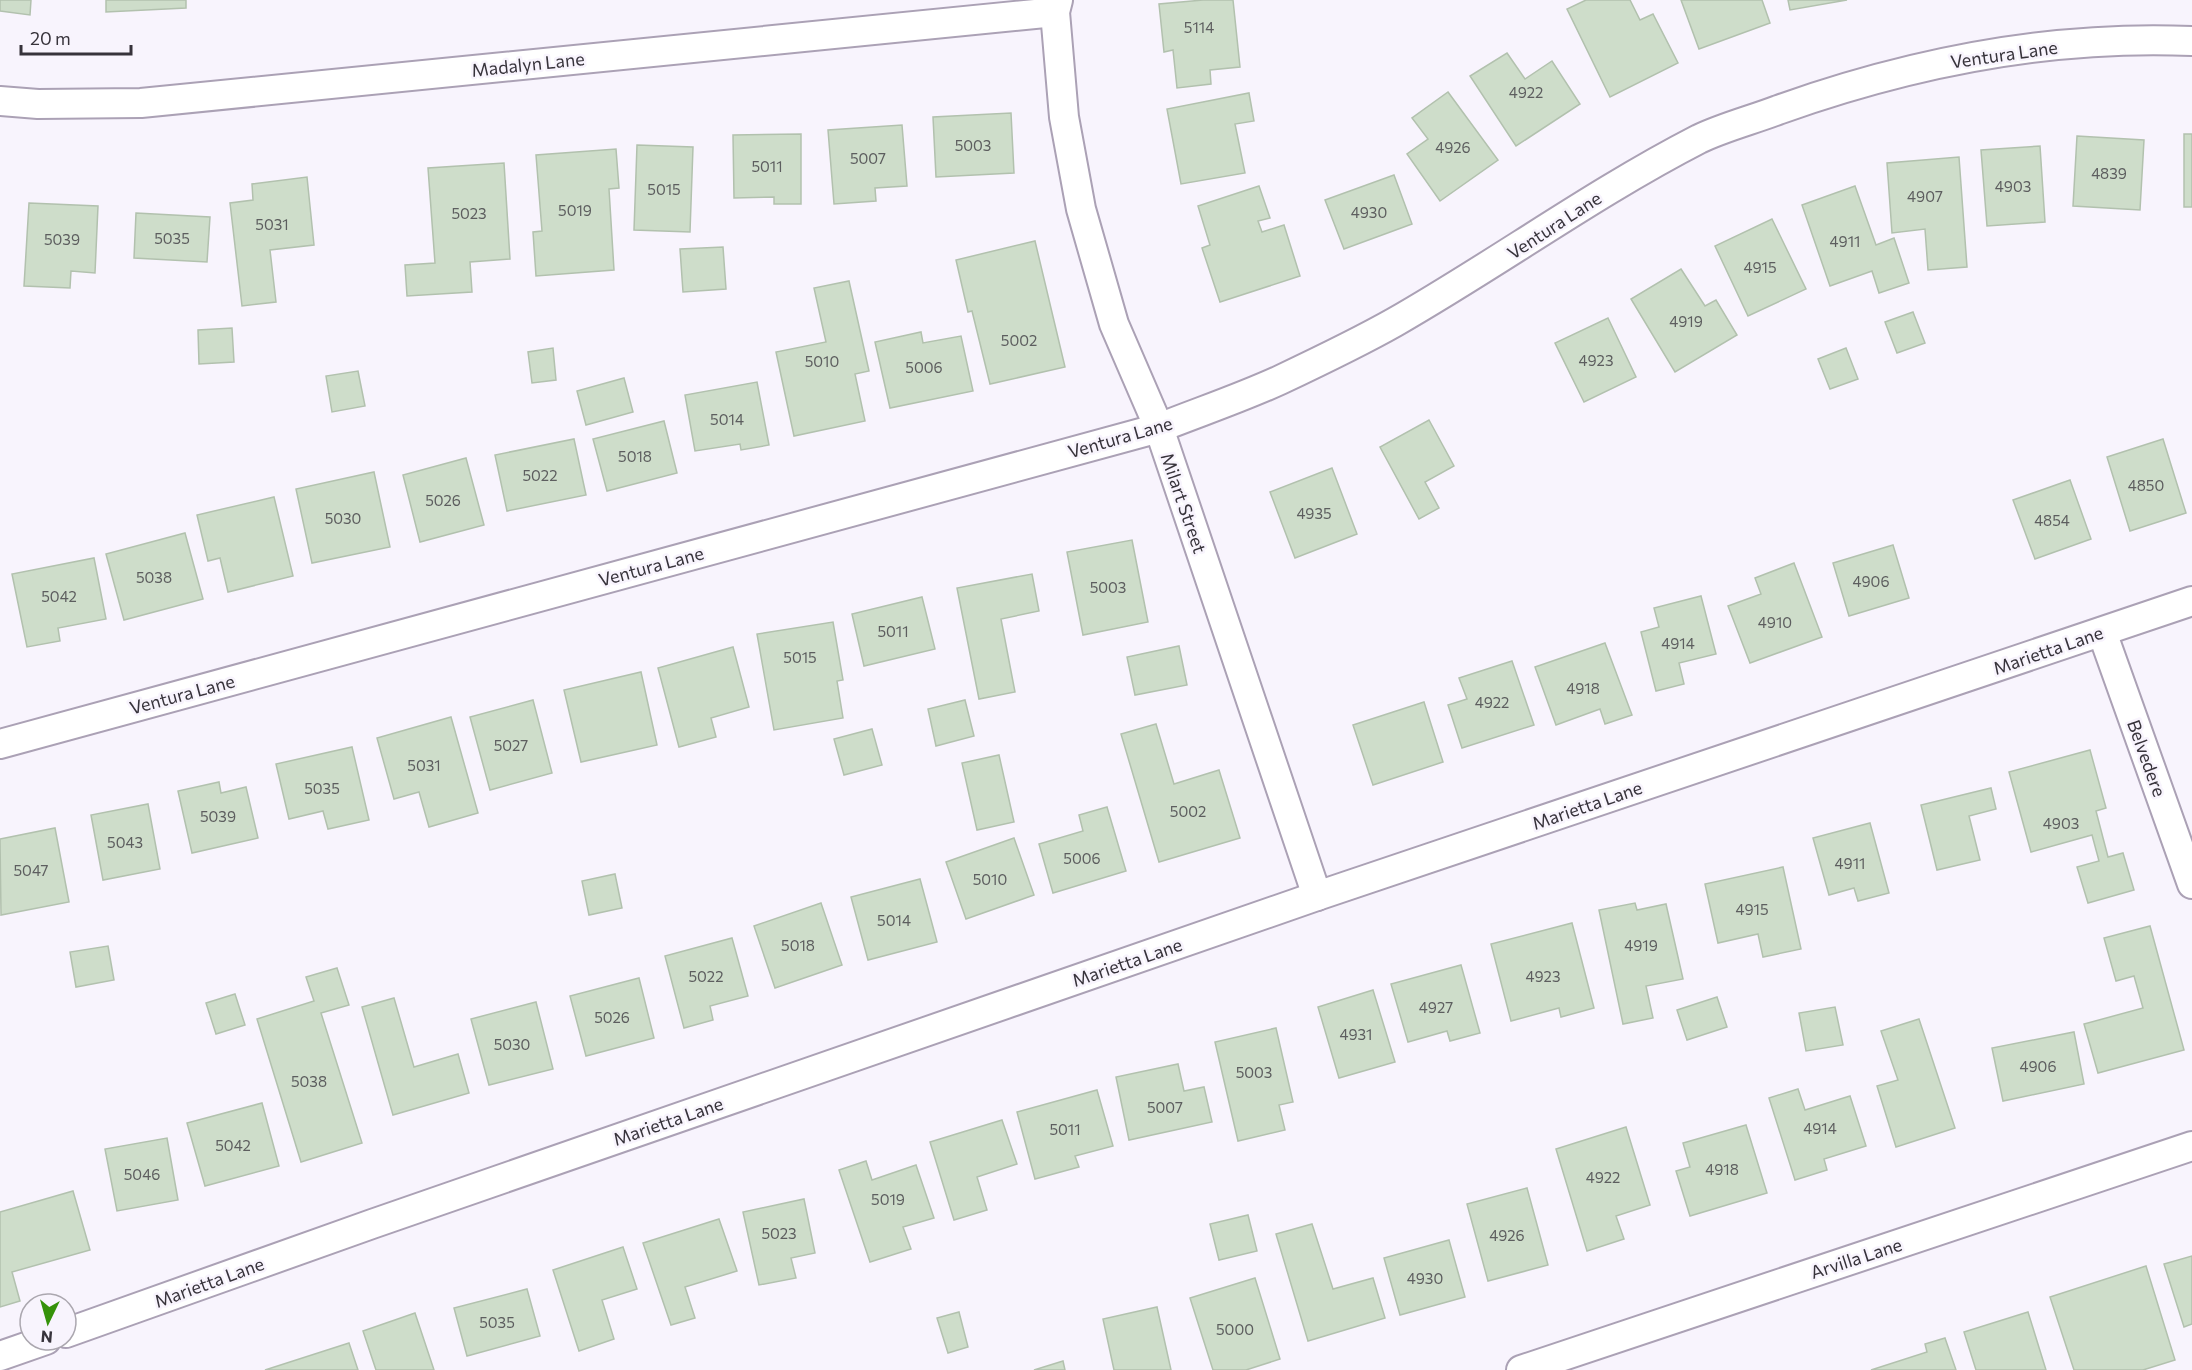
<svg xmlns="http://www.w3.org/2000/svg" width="2192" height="1370" font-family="Commissioner,sans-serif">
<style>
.building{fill:#ceddca;stroke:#b2c1ae;stroke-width:1.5}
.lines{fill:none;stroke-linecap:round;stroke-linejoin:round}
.minor-casing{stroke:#aba1b5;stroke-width:32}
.minor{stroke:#fff;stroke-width:28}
.labels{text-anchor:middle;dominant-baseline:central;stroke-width:5;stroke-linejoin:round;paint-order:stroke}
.number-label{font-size:15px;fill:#5d5e5f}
.street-label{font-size:18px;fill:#37333b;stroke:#f8f4fd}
</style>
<rect width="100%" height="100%" fill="#f8f4fd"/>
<g class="building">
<path d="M0,0H31L30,15L0,11Z"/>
<path d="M106,0H186V8L106,12Z"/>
<path d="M1203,0H1233L1240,67L1210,70L1211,84L1177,88L1173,50L1164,52L1159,4Z"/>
<path d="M1586,0H1630L1640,20L1653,14L1678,63L1610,97L1567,9Z"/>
<path d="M1681,0H1762L1770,23L1699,49Z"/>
<path d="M1788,0H1847L1790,10Z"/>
<path d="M1507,53L1525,79L1552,61L1580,104L1516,146L1470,76Z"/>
<path d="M1448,92L1498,160L1440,201L1407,154L1428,139L1412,118Z"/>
<path d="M1249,93L1254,121L1235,124L1245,173L1181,184L1167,109Z"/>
<path d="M1011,113L1014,173L936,177L933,117Z"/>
<path d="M902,125L907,186L875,188L876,201L834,204L828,130Z"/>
<path d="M801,134V204H774V197L734,198L733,135Z"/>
<rect x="2184" y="134" width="8" height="73"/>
<path d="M2077,136L2144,140L2140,210L2073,206Z"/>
<path d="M637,145L693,147L690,232L634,230Z"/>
<path d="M2040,146L2045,222L1987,226L1981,150Z"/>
<path d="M616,149L619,188L609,189L614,270L536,276L533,232L542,231L536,155Z"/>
<path d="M1959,157L1967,267L1928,270L1925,229L1892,233L1887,163Z"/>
<path d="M504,163L510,259L470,262L472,292L407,296L405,265L435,263L428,168Z"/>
<path d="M1394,175L1412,224L1344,249L1325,200Z"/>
<path d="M307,177L314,245L270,250L276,302L242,306L230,203L253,200L252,184Z"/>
<path d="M1259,186L1270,218L1258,221L1262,232L1284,225L1300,276L1220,302L1202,248L1210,245L1198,206Z"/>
<path d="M1855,186L1876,245L1894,238L1909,283L1879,293L1872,271L1830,286L1802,205Z"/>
<path d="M29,203L98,206L95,273L71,271L70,288L24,286Z"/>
<path d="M136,213L210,217L207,262L134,258Z"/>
<path d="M1772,219L1806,289L1748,316L1715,246Z"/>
<path d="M1035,241L1065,367L990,384L972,311L968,312L956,260Z"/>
<path d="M723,247L726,289L683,292L680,249Z"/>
<path d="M1681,269L1705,306L1716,300L1737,335L1675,372L1631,299Z"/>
<path d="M849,281L869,371L855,374L865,421L794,436L776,352L826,342L814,288Z"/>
<path d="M1913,312L1925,343L1897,353L1885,322Z"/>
<path d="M1608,318L1636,377L1584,402L1555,343Z"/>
<path d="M232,328L234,362L199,364L198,330Z"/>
<path d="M921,332L923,343L961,336L973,391L890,408L875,342Z"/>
<path d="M553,348L556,380L532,383L528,352Z"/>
<path d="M1846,348L1858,379L1830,389L1818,359Z"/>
<path d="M358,371L365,406L332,412L326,376Z"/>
<path d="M624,378L633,412L586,425L577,391Z"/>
<path d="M757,382L769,445L741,450L740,444L695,451L685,395Z"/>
<path d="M1429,420L1454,466L1425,482L1439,508L1419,519L1380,447Z"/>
<path d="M664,421L677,473L607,491L593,439Z"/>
<path d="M574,439L586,495L507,511L495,455Z"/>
<path d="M2163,439L2186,513L2130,531L2107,457Z"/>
<path d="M466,458L484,525L420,542L403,475Z"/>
<path d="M1332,468L1357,534L1295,558L1270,492Z"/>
<path d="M374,472L390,547L312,563L296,489Z"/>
<path d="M2070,480L2091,539L2035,559L2013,500Z"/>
<path d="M274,497L293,576L228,592L220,558L208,561L197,515Z"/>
<path d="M185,533L203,599L124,620L106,554Z"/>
<path d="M1132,540L1148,622L1083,635L1067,552Z"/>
<path d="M1893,545L1909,598L1849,616L1833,563Z"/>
<path d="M94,558L106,619L58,628L60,641L27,647L12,574Z"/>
<path d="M1794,563L1822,637L1750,663L1728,606L1761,594L1755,578Z"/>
<path d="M1032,574L1039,611L1001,619L1015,692L979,699L957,588Z"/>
<path d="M1701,596L1716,654L1679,663L1684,684L1656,691L1641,632L1659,627L1654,608Z"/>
<path d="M922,597L935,649L864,666L852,614Z"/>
<path d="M833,622L843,680L837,681L843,718L774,730L757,634Z"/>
<path d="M1605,643L1632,715L1605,724L1600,709L1556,725L1535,667Z"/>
<path d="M1179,646L1187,685L1135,695L1127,657Z"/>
<path d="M733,647L749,707L711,718L716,737L679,747L658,668Z"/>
<path d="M1512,661L1534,725L1462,748L1448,705L1467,699L1459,678Z"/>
<path d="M641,672L657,745L581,762L564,690Z"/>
<path d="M533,700L552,773L490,790L470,717Z"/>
<path d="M965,700L974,736L936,746L928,709Z"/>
<path d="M1424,702L1443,762L1373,785L1353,725Z"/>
<path d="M451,717L478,813L429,827L419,792L394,799L377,738Z"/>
<path d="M1156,724L1174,784L1219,770L1240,838L1159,862L1121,734Z"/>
<path d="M872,729L882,765L844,775L834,739Z"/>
<path d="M352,747L369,820L328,829L323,811L289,819L276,764Z"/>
<path d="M2090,750L2106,808L2096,811L2108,857L2123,853L2134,890L2088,903L2077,867L2099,861L2092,835L2031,852L2009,772Z"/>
<path d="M999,755L1014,822L977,830L962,763Z"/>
<path d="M219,782L221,793L246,787L258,838L192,853L178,791Z"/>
<path d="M1991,788L1996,809L1969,816L1980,860L1937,870L1921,805Z"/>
<path d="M148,804L160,869L103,880L91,815Z"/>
<path d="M1107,807L1126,871L1053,893L1039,844L1083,831L1079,815Z"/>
<path d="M1870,823L1889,893L1858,901L1854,888L1829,895L1813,838Z"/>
<path d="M55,828L69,902L1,915L0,839Z"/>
<path d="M1014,838L1034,895L966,919L946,862Z"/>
<path d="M1783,867L1801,949L1763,957L1758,934L1718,943L1705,884Z"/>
<path d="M615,874L622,908L589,915L582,881Z"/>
<path d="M920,879L937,942L868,960L851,897Z"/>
<path d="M821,903L842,965L775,988L754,926Z"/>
<path d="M1635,903L1637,910L1666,904L1683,979L1646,986L1653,1018L1623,1024L1599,910Z"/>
<path d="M1572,923L1594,1008L1561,1017L1559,1008L1511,1021L1491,944Z"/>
<path d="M2150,926L2184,1050L2098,1073L2084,1024L2143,1008L2134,976L2116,981L2104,938Z"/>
<path d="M732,938L748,996L710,1006L713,1020L684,1028L665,956Z"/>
<path d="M108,946L114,980L76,987L70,952Z"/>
<path d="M1461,965L1480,1033L1450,1041L1447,1031L1408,1042L1391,984Z"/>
<path d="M337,968L349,1005L321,1013L362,1143L301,1162L257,1019L314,1001L306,977Z"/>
<path d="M639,978L654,1038L586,1056L570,996Z"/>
<path d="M1373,990L1395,1062L1339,1078L1318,1007Z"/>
<path d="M235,994L245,1025L216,1034L206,1003Z"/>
<path d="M1717,997L1727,1027L1687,1040L1677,1010Z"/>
<path d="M394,998L414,1067L458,1054L469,1093L393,1115L362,1007Z"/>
<path d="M536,1002L553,1069L489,1085L471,1019Z"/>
<path d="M1835,1007L1843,1045L1806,1051L1799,1013Z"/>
<path d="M1919,1019L1955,1128L1896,1147L1877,1086L1898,1080L1881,1031Z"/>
<path d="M1276,1028L1293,1102L1279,1105L1285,1130L1238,1141L1215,1042Z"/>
<path d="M2074,1032L2084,1084L2003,1101L1992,1048Z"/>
<path d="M1178,1064L1184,1091L1204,1087L1212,1122L1129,1140L1116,1077Z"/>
<path d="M1798,1089L1805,1110L1850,1096L1866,1146L1824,1159L1827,1170L1795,1180L1769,1098Z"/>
<path d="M1097,1090L1113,1146L1075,1156L1079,1167L1035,1179L1017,1112Z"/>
<path d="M262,1103L279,1166L205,1186L187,1123Z"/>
<path d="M1002,1120L1017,1164L977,1177L987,1210L954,1220L930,1142Z"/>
<path d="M1746,1125L1767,1193L1690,1216L1676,1171L1690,1167L1683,1143Z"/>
<path d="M1626,1127L1650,1205L1616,1216L1624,1239L1587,1251L1556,1149Z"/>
<path d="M167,1138L178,1200L117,1211L105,1149Z"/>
<path d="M866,1161L872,1180L916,1165L934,1218L903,1227L911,1249L870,1262L839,1170Z"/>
<path d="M1527,1188L1548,1265L1488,1281L1467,1204Z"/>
<path d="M73,1191L90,1250L12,1272L20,1301L0,1307V1212Z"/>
<path d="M804,1199L815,1253L791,1258L796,1278L759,1285L743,1212Z"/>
<path d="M1248,1215L1257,1251L1219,1260L1210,1224Z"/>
<path d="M719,1219L737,1271L685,1287L695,1318L671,1325L643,1243Z"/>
<path d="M1312,1224L1333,1289L1373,1278L1385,1318L1308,1341L1276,1234Z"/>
<path d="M1449,1240L1465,1297L1400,1315L1384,1258Z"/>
<path d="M623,1247L637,1289L602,1300L614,1339L579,1351L553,1270Z"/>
<path d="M2192,1256V1324L2184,1327L2164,1264Z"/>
<path d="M2146,1266L2175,1360L2143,1370H2074L2050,1297Z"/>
<path d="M1255,1278L1280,1359L1246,1370H1213L1190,1298Z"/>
<path d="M527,1289L540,1336L467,1356L454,1308Z"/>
<path d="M1157,1307L1171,1370H1114L1103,1319Z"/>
<path d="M959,1312L968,1347L948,1353L937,1318Z"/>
<path d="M2028,1312L2046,1370H1976L1964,1332Z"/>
<path d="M415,1313L434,1370H376L363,1331Z"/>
<path d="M1945,1338L1956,1370H1871L1927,1352L1925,1344Z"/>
<path d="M349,1343L358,1370H265Z"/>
<path d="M1063,1361L1065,1370H1034Z"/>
</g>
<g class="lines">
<defs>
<g id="minor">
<path d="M1058,0L1055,12L1064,117L1081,209L1114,324L1159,428L1317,896"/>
<path d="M0,101L38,104L141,103L1055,12"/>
<path d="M2102,632L2192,884"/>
<path d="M0,744L1159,428C1199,412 1241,398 1280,380C1318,362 1358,343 1395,322C1498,263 1594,193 1699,139C1724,127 1752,120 1778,110C1910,63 2051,35 2192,41"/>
<path d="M66,1333L372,1224L1317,896L2192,601"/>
<path d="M0,1356L46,1340"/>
<path d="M1521,1370L2192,1146"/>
</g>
</defs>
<use href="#minor" class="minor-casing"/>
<use href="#minor" class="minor"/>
</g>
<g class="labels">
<g class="number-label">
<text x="1199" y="27">5114</text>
<text x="1526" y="92">4922</text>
<text x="973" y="145">5003</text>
<text x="1453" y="147">4926</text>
<text x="868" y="158">5007</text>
<text x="767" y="166">5011</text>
<text x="2109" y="173">4839</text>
<text x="2013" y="186">4903</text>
<text x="664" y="189">5015</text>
<text x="1925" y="196">4907</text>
<text x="575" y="210">5019</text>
<text x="1369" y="212">4930</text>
<text x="469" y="213">5023</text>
<text x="272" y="224">5031</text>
<text x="172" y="238">5035</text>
<text x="62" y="239">5039</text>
<text x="1845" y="241">4911</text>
<text x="1760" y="267">4915</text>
<text x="1686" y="321">4919</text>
<text x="1019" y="340">5002</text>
<text x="1596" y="360">4923</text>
<text x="822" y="361">5010</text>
<text x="924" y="367">5006</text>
<text x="727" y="419">5014</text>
<text x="635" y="456">5018</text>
<text x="540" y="475">5022</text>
<text x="2146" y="485">4850</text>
<text x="443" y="500">5026</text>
<text x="1314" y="513">4935</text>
<text x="343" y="518">5030</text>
<text x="2052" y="520">4854</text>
<text x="154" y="577">5038</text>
<text x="1871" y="581">4906</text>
<text x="1108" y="587">5003</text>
<text x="59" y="596">5042</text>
<text x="1775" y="622">4910</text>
<text x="893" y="631">5011</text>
<text x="1678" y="643">4914</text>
<text x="800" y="657">5015</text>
<text x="1583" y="688">4918</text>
<text x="1492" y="702">4922</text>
<text x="511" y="745">5027</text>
<text x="424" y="765">5031</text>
<text x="322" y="788">5035</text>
<text x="1188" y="811">5002</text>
<text x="218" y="816">5039</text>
<text x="2061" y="823">4903</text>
<text x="125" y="842">5043</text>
<text x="1082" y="858">5006</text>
<text x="1850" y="863">4911</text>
<text x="31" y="870">5047</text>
<text x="990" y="879">5010</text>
<text x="1752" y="909">4915</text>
<text x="894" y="920">5014</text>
<text x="798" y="945">5018</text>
<text x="1641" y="945">4919</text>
<text x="706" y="976">5022</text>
<text x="1543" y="976">4923</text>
<text x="1436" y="1007">4927</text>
<text x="612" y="1017">5026</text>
<text x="1356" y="1034">4931</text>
<text x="512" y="1044">5030</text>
<text x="2038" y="1066">4906</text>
<text x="1254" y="1072">5003</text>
<text x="309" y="1081">5038</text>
<text x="1165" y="1107">5007</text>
<text x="1820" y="1128">4914</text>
<text x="1065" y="1129">5011</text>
<text x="233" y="1145">5042</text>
<text x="1722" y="1169">4918</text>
<text x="142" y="1174">5046</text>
<text x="1603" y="1177">4922</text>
<text x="888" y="1199">5019</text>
<text x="779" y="1233">5023</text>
<text x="1507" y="1235">4926</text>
<text x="1425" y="1278">4930</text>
<text x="497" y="1322">5035</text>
<text x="1235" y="1329">5000</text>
</g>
<g class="street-label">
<text transform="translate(2004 54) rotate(-8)">Ventura Lane</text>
<text transform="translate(528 64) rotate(-6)">Madalyn Lane</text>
<text transform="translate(1554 225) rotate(-33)">Ventura Lane</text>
<text transform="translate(1120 437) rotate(-16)">Ventura Lane</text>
<text transform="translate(1184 503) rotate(71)">Milart Street</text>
<text transform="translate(651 566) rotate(-15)">Ventura Lane</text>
<text transform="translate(2048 650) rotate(-19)">Marietta Lane</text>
<text transform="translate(182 694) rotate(-15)">Ventura Lane</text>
<text transform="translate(2147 758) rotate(70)">Belvedere</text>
<text transform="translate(1587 805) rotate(-19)">Marietta Lane</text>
<text transform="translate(1127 962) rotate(-19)">Marietta Lane</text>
<text transform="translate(668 1121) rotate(-19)">Marietta Lane</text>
<text transform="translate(1856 1258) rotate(-18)">Arvilla Lane</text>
<text transform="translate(209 1282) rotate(-20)">Marietta Lane</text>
</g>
</g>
<g transform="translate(48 1322) rotate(185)"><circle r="28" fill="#f8f4fd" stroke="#aba7af" stroke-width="1.5"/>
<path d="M0-4.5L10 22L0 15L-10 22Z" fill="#359209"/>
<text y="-9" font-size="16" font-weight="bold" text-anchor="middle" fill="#37333b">N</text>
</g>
<path d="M21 45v9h110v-9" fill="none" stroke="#37333b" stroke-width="3"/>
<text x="30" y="45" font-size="18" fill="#37333b" stroke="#f8f4fd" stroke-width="4.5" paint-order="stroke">20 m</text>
</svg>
